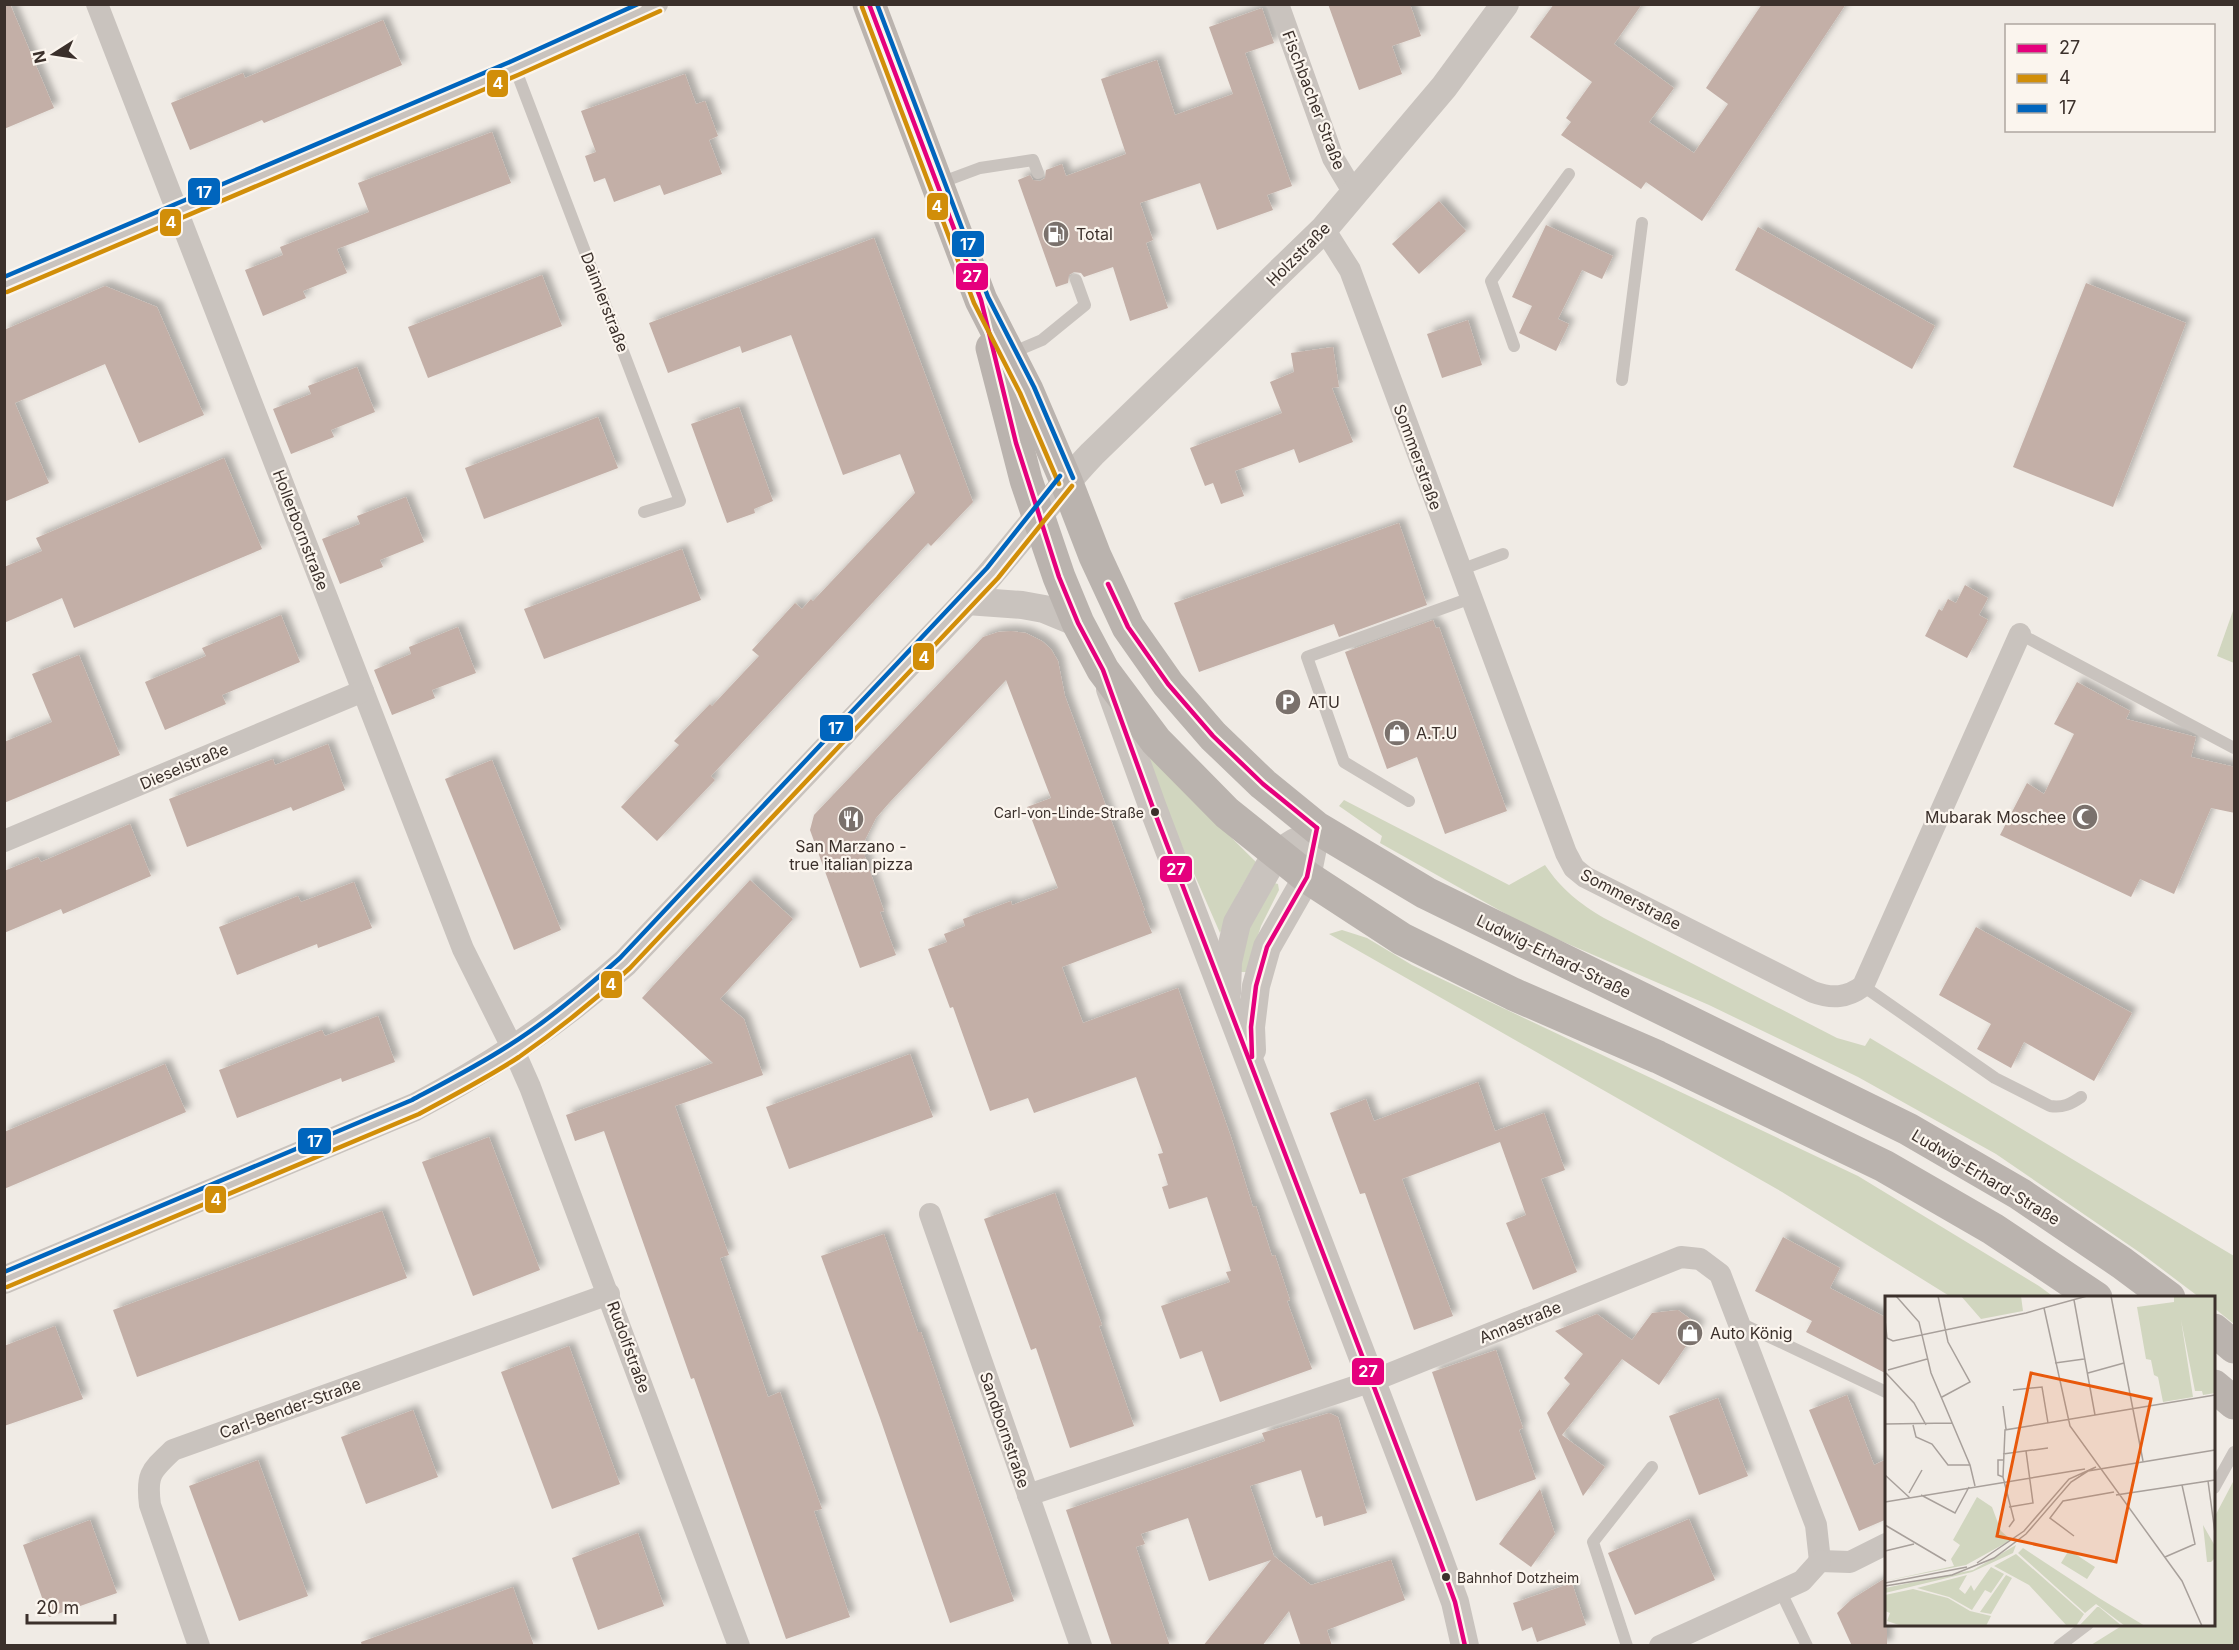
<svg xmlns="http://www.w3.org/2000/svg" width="2239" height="1650" font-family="Inter,sans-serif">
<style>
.green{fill:#d1d6bf}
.building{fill:#c3afa7;filter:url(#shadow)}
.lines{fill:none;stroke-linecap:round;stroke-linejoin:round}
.service{stroke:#c9c3be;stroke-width:12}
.minor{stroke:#c9c3be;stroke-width:22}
.tertiary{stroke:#c9c3be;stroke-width:28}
.secondary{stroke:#bab3ae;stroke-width:33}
.bus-1-casing{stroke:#fbf5ee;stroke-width:9}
.bus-2-casing{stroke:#fbf5ee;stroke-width:9}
.bus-3-casing{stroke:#fbf5ee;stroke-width:9}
.bus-1{stroke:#e5007d;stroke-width:4.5}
.bus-2{stroke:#d18e09;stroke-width:4.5}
.bus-3{stroke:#0065bd;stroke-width:4.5}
.bus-dot{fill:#3b302b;stroke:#fbf5ee;stroke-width:2}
.labels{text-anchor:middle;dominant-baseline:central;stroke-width:4.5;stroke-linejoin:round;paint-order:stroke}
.bus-label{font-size:14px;fill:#3b302b;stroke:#fbf5ee;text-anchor:end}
.street-label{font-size:16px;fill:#3b302b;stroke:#fbf5ee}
.poi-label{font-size:16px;fill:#3b302b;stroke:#fbf5ee;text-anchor:start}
.inset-road{fill:none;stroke:#a8a09b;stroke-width:1.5}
.view{fill:#e8590c;fill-opacity:0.15;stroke:#e8590c;stroke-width:3}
.inset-edge{fill:none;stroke:#3b302b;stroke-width:3}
.line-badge{stroke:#fbf5ee;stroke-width:2}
.badge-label{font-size:16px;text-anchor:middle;font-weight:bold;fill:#fff}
</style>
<defs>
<filter id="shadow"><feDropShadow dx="5.5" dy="-5.5" stdDeviation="3" flood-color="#0004"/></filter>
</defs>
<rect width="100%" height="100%" fill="#f0ebe5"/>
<g class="green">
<path d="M2234,608V663L2217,656Z"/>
<path d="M1151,758L1256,862L1238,893L1220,933L1144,759Z"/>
<path d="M1344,800L1509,885L1545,865C1562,890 1579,903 1604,918L1837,1038L1865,1046L1870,1038L2234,1256V1324L2214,1308V1298L2199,1297L2142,1254L1996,1154L1858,1077L1709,1005L1529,927L1380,843L1382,836L1339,806Z"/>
<path d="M1274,883L1278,884L1279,890L1261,926L1246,972H1238L1244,938Z"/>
<path d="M1342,930L1367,938L1412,965L1858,1176L2039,1286L2054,1297H1951L1782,1192L1329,934Z"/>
<path d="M2234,1480V1645H2091L2123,1625L2214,1624V1518Z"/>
</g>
<g class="building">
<path d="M4,4H10L54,108L4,129Z"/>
<path d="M1328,4H1410L1421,36L1392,46L1402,74L1359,90Z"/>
<path d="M1554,4H1642L1614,44L1674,88L1649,122L1694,153L1728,104L1706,88L1762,4H1846L1702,221L1646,182L1641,189L1561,135L1571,122L1566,118L1592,82L1530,37Z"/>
<path d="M1262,8L1274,43L1245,53L1292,186L1267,195L1273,210L1217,230L1200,183L1140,203L1153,240L1146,243L1168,308L1130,321L1113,267L1084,277L1081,273L1074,272L1069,275L1068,283L1056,287L1018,180L1030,175L1033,180L1040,181L1045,178L1046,170L1062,164L1066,176L1126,154L1101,79L1157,60L1175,115L1233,94L1209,27Z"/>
<path d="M383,20L402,65L264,123L262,120L190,150L171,103L243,73L245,78Z"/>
<path d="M685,74L696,104L705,101L718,136L709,140L722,174L664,195L660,185L614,202L605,178L594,182L585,156L596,152L581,111Z"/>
<path d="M492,132L511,183L337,249L347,273L303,291L306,298L263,316L245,270L283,255L280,247L369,212L358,183Z"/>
<path d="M1439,201L1466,231L1419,274L1392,244Z"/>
<path d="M1546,225L1613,256L1602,279L1582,270L1558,319L1569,324L1556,351L1519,333L1532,306L1512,297Z"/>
<path d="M1758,227L1935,326L1912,369L1735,270Z"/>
<path d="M874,238L973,502L931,546L928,543L711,776L715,780L657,841L621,807L679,745L674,741L710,704L712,706L759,656L752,650L795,603L802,609L811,599L813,601L915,493L900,454L843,475L791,335L742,353L740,346L668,373L649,323Z"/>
<path d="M542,275L562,326L428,378L408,327Z"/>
<path d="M2086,283L2186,323L2113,507L2013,467Z"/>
<path d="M105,286L157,307L204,415L139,443L105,364L15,403L49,483L4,502V330Z"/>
<path d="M1468,320L1482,365L1442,378L1427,334Z"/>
<path d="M1333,347L1339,387L1332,388L1353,442L1299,463L1294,449L1235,471L1244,496L1221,504L1213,483L1205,486L1190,448L1282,413L1270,382L1294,372L1291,353Z"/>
<path d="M357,367L375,412L331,430L334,437L291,454L273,409L311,394L308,386Z"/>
<path d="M739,407L773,501L754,509L755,513L727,523L691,424Z"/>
<path d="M598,417L618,468L484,519L465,468Z"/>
<path d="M224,458L262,549L74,628L62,598L4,623V567L42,551L36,538Z"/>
<path d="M406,497L424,542L380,560L383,567L340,584L322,539L360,524L357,516Z"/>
<path d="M1399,523L1427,605L1339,637L1334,624L1199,672L1174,603Z"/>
<path d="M682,549L701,600L544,659L524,609Z"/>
<path d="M1965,585L1988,598L1979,615L1988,620L1967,658L1925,636L1939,609L1942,611L1948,599L1956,603Z"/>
<path d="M281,615L300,662L222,695L226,704L165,730L145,682L206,656L202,648Z"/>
<path d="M1433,620L1436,628L1439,627L1507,811L1445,834L1417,757L1387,769L1345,652Z"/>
<path d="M458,627L476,673L432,690L435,698L392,715L374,670L411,654L409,647Z"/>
<path d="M1011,631L1026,633L1042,641L1051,649L1058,661L1065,696L1145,911H1143L1152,933L1062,967L1083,1023L1178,988L1231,1137L1253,1207L1256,1206L1272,1256L1275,1255L1290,1300L1287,1301L1312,1369L1220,1402L1202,1351L1180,1359L1161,1306L1230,1282L1226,1272L1231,1271L1207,1197L1169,1209L1162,1187L1168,1185L1158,1154L1163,1153L1136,1077L1034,1113L1028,1098L990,1111L953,1007L950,1008L928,949L947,942L944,934L965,926L963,919L1011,901L1012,905L1058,888L1027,807L1051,798L1006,680L889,803L876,818L863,844L865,857L884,911L880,912L896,955L860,968L810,830L814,815L983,637L998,632Z"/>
<path d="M79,655L120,755L4,803V742L52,722L32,674Z"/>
<path d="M2077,682L2130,711L2126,719L2196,737L2191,757L2235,767V813L2211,808L2174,894L2140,879L2131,897L2000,835L2027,783L2044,794L2074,734L2054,724Z"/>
<path d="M328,744L345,790L293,811L291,807L187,847L169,799L273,759L275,765Z"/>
<path d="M492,760L561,930L514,950L445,779Z"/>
<path d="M130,824L151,876L63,914L61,909L4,933V871L38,857L41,862Z"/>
<path d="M750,880L793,919L720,999L744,1019L763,1075L675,1106L729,1255L720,1258L768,1397L780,1392L822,1509L814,1511L850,1617L786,1639L694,1378L691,1379L604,1131L575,1141L566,1115L713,1063L642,998Z"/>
<path d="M354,882L372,928L318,948L317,944L237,975L219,927L298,896L301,902Z"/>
<path d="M1976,927L2132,1013L2094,1081L2024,1042L2011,1068L1977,1049L1991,1024L1939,995Z"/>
<path d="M378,1016L395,1062L342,1082L341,1078L237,1118L219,1070L322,1030L325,1036Z"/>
<path d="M910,1054L933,1117L789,1169L766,1107Z"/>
<path d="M165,1064L186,1112L4,1189V1132Z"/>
<path d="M1478,1082L1495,1131L1544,1113L1565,1170L1541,1179L1577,1272L1533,1290L1506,1223L1526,1215L1500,1142L1402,1179L1453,1316L1414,1330L1365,1193L1360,1194L1330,1113L1366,1099L1374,1121Z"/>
<path d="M489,1137L540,1270L473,1296L422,1162Z"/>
<path d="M1055,1193L1102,1325L1099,1326L1134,1426L1070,1448L1036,1348L1031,1350L984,1219Z"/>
<path d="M382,1211L407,1278L137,1377L113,1310Z"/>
<path d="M884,1234L918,1332H921L1014,1601L950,1623L880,1418L821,1256Z"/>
<path d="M1783,1237L1840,1268L1830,1288L1887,1318V1374L1806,1332L1812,1321L1755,1291Z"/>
<path d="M1678,1310L1700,1326L1659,1385L1622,1359L1562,1435L1605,1467L1583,1496L1547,1413L1570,1384L1564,1378L1583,1354L1555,1331L1597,1314L1632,1340L1652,1313Z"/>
<path d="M55,1326L83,1399L4,1426V1346Z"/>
<path d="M569,1346L620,1484L552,1509L501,1372Z"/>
<path d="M1496,1350L1523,1428L1519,1430L1536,1479L1476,1501L1432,1372Z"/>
<path d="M1847,1395L1874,1465L1887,1459V1519L1859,1531L1809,1410Z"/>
<path d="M1718,1398L1748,1476L1699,1495L1669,1416Z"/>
<path d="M413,1410L438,1477L366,1504L341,1437Z"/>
<path d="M1329,1413L1338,1417L1367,1513L1324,1526L1322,1516L1316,1518L1301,1470L1250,1486L1274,1556L1311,1585L1391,1560L1405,1600L1327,1630L1332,1646H1301L1289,1611L1262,1646H1203L1271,1560L1209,1581L1188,1518L1141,1534L1145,1544L1136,1547L1170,1646H1112L1066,1510L1265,1441L1262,1433Z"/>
<path d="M258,1460L308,1596L239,1621L189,1486Z"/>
<path d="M1540,1489L1555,1534L1531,1567L1499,1544Z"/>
<path d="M1689,1519L1715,1580L1635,1615L1608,1553Z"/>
<path d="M90,1520L117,1593L49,1617L23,1545Z"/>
<path d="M638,1533L664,1606L598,1630L572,1558Z"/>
<path d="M1887,1577V1646H1852L1837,1613L1852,1599Z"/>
<path d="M1572,1583L1586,1625L1537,1642L1532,1627L1522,1631L1513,1603Z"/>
<path d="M513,1587L534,1646H362L361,1642Z"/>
</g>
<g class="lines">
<g class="service">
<path d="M515,68L680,501L644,512"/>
<path d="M937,184L980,168L1033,160L1038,173"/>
<path d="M1514,346L1491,281L1569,174"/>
<path d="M1011,353L1042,340L1085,305L1076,280"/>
<path d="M1622,380L1642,223"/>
<path d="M1460,570L1503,554"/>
<path d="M2020,634L2234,748"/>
<path d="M1409,801L1344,762L1307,657L1471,598"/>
<path d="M1863,986L1995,1078L2050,1106C2063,1108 2071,1104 2081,1097"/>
<path d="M1740,1323L1886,1392"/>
<path d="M2214,1488L2234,1452"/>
<path d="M1780,1590L1807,1646"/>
<path d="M1627,1646L1593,1542L1652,1467"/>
<path d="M2059,1646L2088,1624"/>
</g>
<g class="minor">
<path d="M97,4L463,949L514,1051L530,1087L739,1646"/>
<path d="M1278,4L1333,158L1348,183L1357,192"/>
<path d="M1324,229L1350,270L1566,853L1574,868L1585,877L1813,992C1832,999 1847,998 1863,986L2020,634"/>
<path d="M4,285L515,68L657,4"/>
<path d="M4,841L363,691"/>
<path d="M930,1214L1081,1646"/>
<path d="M1028,1495L1372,1381L1681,1257L1700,1259L1720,1274L1816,1525L1820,1561"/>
<path d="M1820,1561L1850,1562L1886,1544"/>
<path d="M199,1646L150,1505C146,1474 151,1471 173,1450L609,1294"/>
<path d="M1660,1646L1802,1581L1820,1561"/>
</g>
<g class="tertiary">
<path d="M967,601L1022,605L1044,609L1078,623"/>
<path d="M1110,689L1153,808L1432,1539L1455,1602L1465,1646"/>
<path d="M1227,993L1228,962L1237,923L1276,854L1295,842"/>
<path d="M1252,1050L1251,1027L1256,986L1267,947L1307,877L1317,828"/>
<path d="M4,1280L415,1107C494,1065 557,1023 625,963L967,601C1011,553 1048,500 1092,454L1324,229L1444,87L1505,4"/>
</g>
<g class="secondary">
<path d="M869,4L981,300L1027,390L1066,481L1095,556L1128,627L1168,684L1213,736L1263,784L1317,828L1426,893L1908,1129L2020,1194L2122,1263L2169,1298"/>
<path d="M992,348L1026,480L1059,577L1078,623L1103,670L1156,741L1227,813L1307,877L1402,939L1513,994L1658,1057L1884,1166L1993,1229L2096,1298"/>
<path d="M2214,1330L2234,1347"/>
<path d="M2214,1386L2234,1403"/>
</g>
<defs>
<g id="bus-1">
<path d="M869,4L981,300L1016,443L1059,577L1078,623L1103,670L1153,808L1432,1539L1455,1602L1465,1646"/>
<path d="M1108,584L1128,627L1168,684L1213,736L1263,784L1317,828"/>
<path d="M1252,1057L1251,1027L1256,986L1267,947L1307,877L1317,828"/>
</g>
<g id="bus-2">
<path d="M862,7L974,303L1020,393L1059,484"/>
<path d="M7,292L518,75L660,11"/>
<path d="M7,1287L419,1114C452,1096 487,1078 519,1057C558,1030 595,1000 630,968L998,578L1072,486"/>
</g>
<g id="bus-3">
<path d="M877,4L988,297L1034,387L1073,478"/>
<path d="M4,277L512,61L638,4"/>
<path d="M4,1272L412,1100C444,1083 477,1066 508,1046C548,1021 585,989 620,958L987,568L1060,476"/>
</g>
</defs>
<use href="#bus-1" class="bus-1-casing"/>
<use href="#bus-2" class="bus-2-casing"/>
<use href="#bus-3" class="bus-3-casing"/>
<use href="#bus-1" class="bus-1"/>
<use href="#bus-2" class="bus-2"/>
<use href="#bus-3" class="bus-3"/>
</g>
<defs>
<symbol id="fuel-disc" viewBox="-11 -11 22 22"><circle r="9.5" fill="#7a716c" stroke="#fbf5ee"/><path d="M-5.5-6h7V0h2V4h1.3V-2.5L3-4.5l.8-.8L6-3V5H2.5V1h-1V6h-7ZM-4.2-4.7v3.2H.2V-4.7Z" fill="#fff"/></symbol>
<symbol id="parking-disc" viewBox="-11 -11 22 22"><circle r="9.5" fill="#7a716c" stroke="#fbf5ee"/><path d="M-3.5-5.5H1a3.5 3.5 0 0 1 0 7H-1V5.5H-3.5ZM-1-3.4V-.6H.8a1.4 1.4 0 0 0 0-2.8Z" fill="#fff"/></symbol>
<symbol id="shop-disc" viewBox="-11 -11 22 22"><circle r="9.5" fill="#7a716c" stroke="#fbf5ee"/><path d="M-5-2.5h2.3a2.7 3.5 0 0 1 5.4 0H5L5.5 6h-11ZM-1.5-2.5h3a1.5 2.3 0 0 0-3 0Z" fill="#fff"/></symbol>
<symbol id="mosque-disc" viewBox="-11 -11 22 22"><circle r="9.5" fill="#7a716c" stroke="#fbf5ee"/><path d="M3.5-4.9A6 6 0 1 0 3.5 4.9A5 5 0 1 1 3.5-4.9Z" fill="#fff"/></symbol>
<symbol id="restaurant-disc" viewBox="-11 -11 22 22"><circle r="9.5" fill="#7a716c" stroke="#fbf5ee"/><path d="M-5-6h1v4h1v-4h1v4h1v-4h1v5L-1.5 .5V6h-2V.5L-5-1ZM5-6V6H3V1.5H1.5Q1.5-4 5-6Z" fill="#fff"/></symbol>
</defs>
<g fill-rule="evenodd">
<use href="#fuel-disc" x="1041" y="219" width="30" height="30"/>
<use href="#parking-disc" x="1273" y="687" width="30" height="30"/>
<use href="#shop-disc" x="1382" y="718" width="30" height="30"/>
<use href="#mosque-disc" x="2070" y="802" width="30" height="30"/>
<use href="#restaurant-disc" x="836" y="804" width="30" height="30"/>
<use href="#shop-disc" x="1675" y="1318" width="30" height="30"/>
</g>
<g class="bus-dot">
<circle cx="1155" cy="812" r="5"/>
<circle cx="1446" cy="1577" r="5"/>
</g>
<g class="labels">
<g class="bus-label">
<text x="1144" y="812">Carl-von-Linde-Straße</text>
<text x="1457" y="1577" text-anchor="start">Bahnhof Dotzheim</text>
</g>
<g class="street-label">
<text transform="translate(1314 100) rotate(69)">Fischbacher Straße</text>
<text transform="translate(1298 254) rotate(-45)">Holzstraße</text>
<text transform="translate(605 302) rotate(69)">Daimlerstraße</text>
<text transform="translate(1418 457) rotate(70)">Sommerstraße</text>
<text transform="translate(301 530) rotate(69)">Hollerbornstraße</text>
<text transform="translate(184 766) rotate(-23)">Dieselstraße</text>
<text transform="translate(1631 899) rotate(28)">Sommerstraße</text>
<text transform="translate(1554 956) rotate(26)">Ludwig-Erhard-Straße</text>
<text transform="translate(1986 1177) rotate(31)">Ludwig-Erhard-Straße</text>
<text transform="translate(1520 1322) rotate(-22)">Annastraße</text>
<text transform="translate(629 1347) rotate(70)">Rudolfstraße</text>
<text transform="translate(290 1408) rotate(-20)">Carl-Bender-Straße</text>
<text transform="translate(1005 1430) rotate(71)">Sandbornstraße</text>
</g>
<g class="poi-label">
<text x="1076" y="234">Total</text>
<text x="1308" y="702">ATU</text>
<text x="1416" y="733">A.T.U</text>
<text x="2066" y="817" text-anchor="end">Mubarak Moschee</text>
<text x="851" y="846" text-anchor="middle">San Marzano -<tspan x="851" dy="18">true italian pizza</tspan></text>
<text x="1710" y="1333">Auto König</text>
</g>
</g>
<g transform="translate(1885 1296)">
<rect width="330" height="330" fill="#f0ebe5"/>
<path d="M76,0H136L138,15L96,23ZM289,0H330V97L318,99L317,95H310L296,24L308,101L278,106L273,81L269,79L266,64L261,63L252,11L289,6ZM92,201L107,211L116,235L126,244L81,269L0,285L69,270L66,263L75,249L68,244ZM318,229L330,250V262L326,266H322ZM131,249L128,257L87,276L0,297V292L88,274ZM138,252L214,302L260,330H240L211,308L200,317L133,257ZM184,254L210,271L202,283L176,267ZM131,258L199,318L191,330H182L144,289L109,270ZM106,271L119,278L106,297L100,294L87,314L64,301L32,292L82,279L74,293L80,298L86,289L89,295ZM121,279L127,282L106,318L95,316ZM28,293L63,302L85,315L106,320L101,330H17L2,325L5,317L0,315V299ZM212,311H214L237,330H194Z" fill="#d1d6bf"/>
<path class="inset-road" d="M11,0L34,26L46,77L85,169L90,190M53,0L63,46L85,86L57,101M226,0L258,165M189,4L210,119M159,12L185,130L297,285L317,330M0,24L2,42L8,45L141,17L202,0M170,67L199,63M3,74L42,63M1,77L29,107L41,129M203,77L239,67M128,94L157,91L163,127M118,110L121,133M0,128L67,127M28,129L31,141L47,148L63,169H85M118,158L163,152M118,164H113V179L118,181M0,179L25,202M323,185L330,237M24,197L37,174M36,199L70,217L84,191M231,199L330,184M0,206L200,173M124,211L148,207L141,155M0,229L61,265M124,231L129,224L118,181L120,134L330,99M189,240L165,222L178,205L229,196M0,255L29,248M280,261L310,248L297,189M92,267L139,235L184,183L211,171M0,287L82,271M0,290L67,279L109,262L141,238L186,186L203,175L330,154"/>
<path class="view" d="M146,77L266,103L231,266L112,240Z"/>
<rect width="330" height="330" class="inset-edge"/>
</g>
<g class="line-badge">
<rect x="486" y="69" width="23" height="29" rx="6" fill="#d18e09"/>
<rect x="187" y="177" width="34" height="29" rx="6" fill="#0065bd"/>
<rect x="926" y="192" width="23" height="29" rx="6" fill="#d18e09"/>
<rect x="159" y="208" width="23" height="29" rx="6" fill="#d18e09"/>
<rect x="951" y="230" width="34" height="28" rx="6" fill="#0065bd"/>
<rect x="955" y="262" width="34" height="29" rx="6" fill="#e5007d"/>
<rect x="912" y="642" width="23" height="29" rx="6" fill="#d18e09"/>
<rect x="819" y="714" width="35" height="28" rx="6" fill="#0065bd"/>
<rect x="1159" y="855" width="34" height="28" rx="6" fill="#e5007d"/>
<rect x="600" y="970" width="23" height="29" rx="6" fill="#d18e09"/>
<rect x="297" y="1127" width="35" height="28" rx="6" fill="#0065bd"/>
<rect x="204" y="1185" width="23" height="29" rx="6" fill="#d18e09"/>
<rect x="1351" y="1357" width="34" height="29" rx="6" fill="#e5007d"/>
</g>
<g class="badge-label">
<text x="498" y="89">4</text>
<text x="204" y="198">17</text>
<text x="937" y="212">4</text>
<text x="171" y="228">4</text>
<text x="968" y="250">17</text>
<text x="972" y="282">27</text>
<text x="924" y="663">4</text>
<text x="836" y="734">17</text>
<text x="1176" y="875">27</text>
<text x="611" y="990">4</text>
<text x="315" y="1147">17</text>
<text x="216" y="1205">4</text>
<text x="1368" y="1377">27</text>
</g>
<rect width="2239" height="1650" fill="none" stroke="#3b302b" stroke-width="12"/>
<rect x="2005" y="24" width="210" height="108" fill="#fbf5ee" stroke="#aea6a0" stroke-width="1.5"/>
<rect x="2017" y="44" width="30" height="9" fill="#e5007d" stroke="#aea6a0" stroke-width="1.5"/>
<text x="2059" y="54" font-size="18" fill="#3b302b">27</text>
<rect x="2017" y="74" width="30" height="9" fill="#d18e09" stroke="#aea6a0" stroke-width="1.5"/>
<text x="2059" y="84" font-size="18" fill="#3b302b">4</text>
<rect x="2017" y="104" width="30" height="9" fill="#0065bd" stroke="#aea6a0" stroke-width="1.5"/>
<text x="2059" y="114" font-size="18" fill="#3b302b">17</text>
<g transform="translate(54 54) rotate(258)" stroke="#fbf5ee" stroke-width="4.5" paint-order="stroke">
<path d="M0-4.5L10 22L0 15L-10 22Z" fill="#3b302b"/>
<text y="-9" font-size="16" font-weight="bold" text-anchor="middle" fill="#3b302b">N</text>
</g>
<path d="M27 1614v9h88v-9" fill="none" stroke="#3b302b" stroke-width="3"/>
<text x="36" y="1614" font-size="18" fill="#3b302b" stroke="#fbf5ee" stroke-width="4.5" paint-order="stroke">20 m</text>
</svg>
